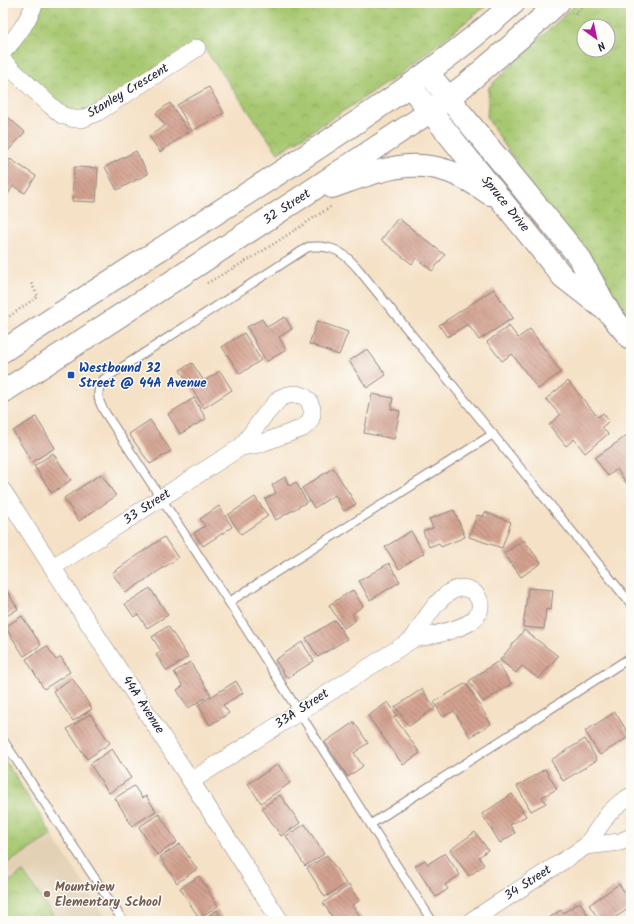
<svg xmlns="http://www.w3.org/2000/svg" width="634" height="924" font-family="Kalam,sans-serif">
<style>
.built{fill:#e3d1b5}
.park{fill:url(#park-crowns);stroke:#647556;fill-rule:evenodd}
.building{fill:url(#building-back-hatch)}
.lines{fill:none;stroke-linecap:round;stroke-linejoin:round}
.lane-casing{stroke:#8c8280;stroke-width:10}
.street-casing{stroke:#8c8280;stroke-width:18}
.secondary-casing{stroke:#8c8280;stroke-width:24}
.path{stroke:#8c8280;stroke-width:2.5;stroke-dasharray:1 3;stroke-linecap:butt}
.lane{stroke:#fff;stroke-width:8}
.street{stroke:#fff;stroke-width:17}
.secondary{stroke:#fff;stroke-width:22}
.transit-dot{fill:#1a4fb4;stroke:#fdfcf7;stroke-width:1.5}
.education-dot{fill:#8d6e63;stroke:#fdfcf7;stroke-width:1.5}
.labels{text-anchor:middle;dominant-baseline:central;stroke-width:3;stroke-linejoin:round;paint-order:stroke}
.street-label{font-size:13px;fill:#22223b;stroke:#fdfcf7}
.transit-label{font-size:13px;font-weight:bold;fill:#164399;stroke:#fdfcf7;text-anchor:start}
.education-label{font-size:13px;font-weight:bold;fill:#785e54;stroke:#fdfcf7;text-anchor:start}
</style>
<defs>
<pattern id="park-crowns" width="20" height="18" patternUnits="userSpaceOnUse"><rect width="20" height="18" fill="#a7c871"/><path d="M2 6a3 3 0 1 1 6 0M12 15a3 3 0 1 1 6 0" fill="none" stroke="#8fac63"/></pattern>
<pattern id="building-back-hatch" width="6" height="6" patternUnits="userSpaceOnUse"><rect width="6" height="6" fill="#d3a18f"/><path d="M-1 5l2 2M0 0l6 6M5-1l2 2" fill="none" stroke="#ab8376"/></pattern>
</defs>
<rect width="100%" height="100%" fill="#fdfcf7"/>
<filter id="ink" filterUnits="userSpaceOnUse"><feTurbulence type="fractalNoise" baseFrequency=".025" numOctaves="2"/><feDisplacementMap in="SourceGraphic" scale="8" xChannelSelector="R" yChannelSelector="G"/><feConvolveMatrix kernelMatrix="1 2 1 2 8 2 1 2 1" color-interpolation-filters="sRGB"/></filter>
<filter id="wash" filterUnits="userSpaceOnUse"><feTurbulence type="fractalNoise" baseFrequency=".012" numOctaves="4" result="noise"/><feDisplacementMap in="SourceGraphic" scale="16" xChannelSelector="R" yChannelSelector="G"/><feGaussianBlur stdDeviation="0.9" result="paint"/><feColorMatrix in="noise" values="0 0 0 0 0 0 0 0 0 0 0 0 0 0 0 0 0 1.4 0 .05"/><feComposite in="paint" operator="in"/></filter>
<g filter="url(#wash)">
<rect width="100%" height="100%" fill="#f5e1c6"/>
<path class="built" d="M52,835L108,921H3V866Z"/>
<g class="park">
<path d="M35,3H490L396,77L278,153L202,45L74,119L3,52Z"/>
<path d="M577,3H631V339L487,118L489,87ZM584,26H608V50H584Z"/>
<path d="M3,757L52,835L3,866Z"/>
<path d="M23,872L57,921H3V886Z"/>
</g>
<g id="blocks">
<g class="building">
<path d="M209,87L224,113L192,131L177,105Z"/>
<path d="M170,103L189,132L160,152L149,136L165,126L156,113Z"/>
<path d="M3,113L25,132L7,152L3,149Z"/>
<path d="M136,151L148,174L117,190L105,167Z"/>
<path d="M10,159L36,176L25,193L13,186L3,202V170Z"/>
<path d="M74,167L98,168L96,202L72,201Z"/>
<path d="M398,218L445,255L432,271L416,258L412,264L381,240Z"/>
<path d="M494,289L513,318L479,340L468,324L447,337L439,325Z"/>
<path d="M285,317L292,329L279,337L286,350L266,362L247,327L262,319L267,327Z"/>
<path d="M317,321L348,332L339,355L309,344Z"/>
<path d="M509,326L518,338L530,329L561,372L538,389L512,354L502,361L487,342Z"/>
<path d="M244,333L261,360L240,374L222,347Z"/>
<path d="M367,349L386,375L367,388L349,361Z"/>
<path d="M192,363L204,381L220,371L232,390L204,408L180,370Z"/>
<path d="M568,381L598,417L603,413L609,421L602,427L608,434L585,453L574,439L566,446L549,425L560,415L546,399Z"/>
<path d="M372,394L393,398L391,409L400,411L394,439L364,433Z"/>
<path d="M194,398L206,419L180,434L168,414Z"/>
<path d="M36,417L55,448L32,462L13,431Z"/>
<path d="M150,420L171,451L150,464L129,434Z"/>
<path d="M629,434L631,436V481L627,484L617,469L608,476L595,458Z"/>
<path d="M53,453L71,480L52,493L34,466Z"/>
<path d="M333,468L356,504L344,511L335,495L314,508L302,488Z"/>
<path d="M101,474L116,496L79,521L64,498Z"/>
<path d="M285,477L289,486L296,482L307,502L276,520L265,499L276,493L272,485Z"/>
<path d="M255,497L268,516L241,534L228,515Z"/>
<path d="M219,506L232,527L203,546L194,533L205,526L200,519Z"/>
<path d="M454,510L465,537L441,547L439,543L429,547L423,531L433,528L429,519Z"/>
<path d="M485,512L511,522L502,548L469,537L477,515L483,517Z"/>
<path d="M411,531L424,553L399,569L385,547Z"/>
<path d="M164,537L178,558L126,593L112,573Z"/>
<path d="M524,540L541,563L521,577L504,553Z"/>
<path d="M389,563L400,582L370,600L359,581Z"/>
<path d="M3,585L18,609L3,618Z"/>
<path d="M150,588L168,615L147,628L138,614L134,617L125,604Z"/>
<path d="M528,588L553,590L551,610L546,609L544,629L523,627Z"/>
<path d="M353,590L363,606L352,614L356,620L344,628L329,605Z"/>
<path d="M22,616L41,645L24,656L5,627Z"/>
<path d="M335,620L347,639L318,657L306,638Z"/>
<path d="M168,626L188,657L167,671L156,655L161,651L152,637Z"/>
<path d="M524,630L558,656L539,679L522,666L516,673L500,660Z"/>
<path d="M302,642L314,661L287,678L275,660Z"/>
<path d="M47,646L56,660L61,657L70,672L44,689L26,659Z"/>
<path d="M190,662L211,695L188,708L177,690L183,686L174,672Z"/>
<path d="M497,662L511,684L483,702L469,681Z"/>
<path d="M72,678L92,709L73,721L53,691Z"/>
<path d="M236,681L243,693L223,705L229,713L210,725L198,705Z"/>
<path d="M466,683L491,724L470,737L454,711L443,717L434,702Z"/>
<path d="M422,689L435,708L409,726L395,707Z"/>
<path d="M388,702L397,715L394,717L420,753L403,765L368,716Z"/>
<path d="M615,712L630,736L600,755L585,731Z"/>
<path d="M90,714L110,743L87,759L67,729Z"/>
<path d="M354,722L368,743L354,753L363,766L348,777L325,742Z"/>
<path d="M585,739L597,760L563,781L551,760Z"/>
<path d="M112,749L131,778L109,793L90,764Z"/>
<path d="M278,764L290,783L261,803L248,784Z"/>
<path d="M545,769L557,789L542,797L546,803L531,811L517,786Z"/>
<path d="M134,786L142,798L146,796L156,811L132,826L115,798Z"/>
<path d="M512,794L526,816L510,825L515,833L500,843L482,814Z"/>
<path d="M280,795L300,823L281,836L262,808Z"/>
<path d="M159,814L177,842L157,855L139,827Z"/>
<path d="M305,824L324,854L305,866L286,836Z"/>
<path d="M475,832L488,850L479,857L484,865L469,876L450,850Z"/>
<path d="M180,844L197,869L177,883L160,857Z"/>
<path d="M445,853L460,875L445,885L448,889L436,897L415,866L425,860L428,864Z"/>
<path d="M327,855L346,884L325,897L307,868Z"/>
<path d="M199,876L218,906L199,918L180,888Z"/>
<path d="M619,884L631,902V907L610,921H600L589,905Z"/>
<path d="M349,885L359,901L352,905L362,919L359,921H335L323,903Z"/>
<path d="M580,902L591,921H552L550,917L561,910L563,913Z"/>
<path d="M217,910L224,921H200Z"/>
</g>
</g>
</g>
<g filter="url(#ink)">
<use href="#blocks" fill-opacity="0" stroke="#8c8280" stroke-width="1"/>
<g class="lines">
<defs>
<g id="lane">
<path d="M229,602L493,434"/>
<path d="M3,740L123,921"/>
<path d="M371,824L631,657"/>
<path d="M432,921L229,602L104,411C97,399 96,390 104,379L308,247C332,244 344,252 359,270L631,604"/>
</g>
<g id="street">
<path d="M3,52C18,35 26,24 35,3"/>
<path d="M3,61L50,105L62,115L74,119H82L98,112L197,48"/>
<path d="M3,491L191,781L280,921"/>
<path d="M53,567L241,447L264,416L280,398L288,395L296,394L304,396L309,401L312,409V415L310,421L303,428L259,444L241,447"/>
<path d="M191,781L413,639C429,636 467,629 476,617C488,602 472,582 454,590C437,597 422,624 413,639"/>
<path d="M586,846L620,842L631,837"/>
<path d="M471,921L586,846L608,814L621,802L631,796"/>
</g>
<g id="secondary">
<path d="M428,73L579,257L610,314L631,339"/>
<path d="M410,86L563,277L603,308"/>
<path d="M332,187C396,164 430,151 490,194"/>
<path d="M3,351C85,297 168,244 251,191C342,133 433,74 514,3"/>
<path d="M3,392L300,198L431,111L465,85L520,38L558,3"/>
</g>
</defs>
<use href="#lane" class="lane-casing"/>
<use href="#street" class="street-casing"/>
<use href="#secondary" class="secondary-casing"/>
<g class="path">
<path d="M575,14L587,3"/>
<path d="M207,283L255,256L332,206"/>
<path d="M3,321L38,296L31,283"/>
</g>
<use href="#lane" class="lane"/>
<use href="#street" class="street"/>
<use href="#secondary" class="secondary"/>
</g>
</g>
<rect class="transit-dot" x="67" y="371" width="8" height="8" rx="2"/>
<circle class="education-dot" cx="47" cy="894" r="4"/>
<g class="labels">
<g class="street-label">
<text transform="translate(128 91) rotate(-31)">Stanley Crescent</text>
<text transform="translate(505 204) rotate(51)">Spruce Drive</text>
<text transform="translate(287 207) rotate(-33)">32 Street</text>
<text transform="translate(147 507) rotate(-33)">33 Street</text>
<text transform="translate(143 705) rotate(57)">44A Avenue</text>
<text transform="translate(302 709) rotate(-33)">33A Street</text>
<text transform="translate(528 883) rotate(-33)">34 Street</text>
</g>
<g class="transit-label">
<text x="79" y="368">Westbound 32<tspan x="79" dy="15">Street @ 44A Avenue</tspan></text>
</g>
<g class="education-label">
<text x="55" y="887">Mountview<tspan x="55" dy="15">Elementary School</tspan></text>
</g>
</g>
<rect width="634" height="924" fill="none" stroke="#fdfcf7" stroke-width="16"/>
<g transform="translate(596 38) rotate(147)"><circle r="19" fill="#fdfcf7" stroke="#a5a5ac"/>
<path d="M0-3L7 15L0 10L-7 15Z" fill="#b5179e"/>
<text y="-6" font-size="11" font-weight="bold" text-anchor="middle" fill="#22223b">N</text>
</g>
</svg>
